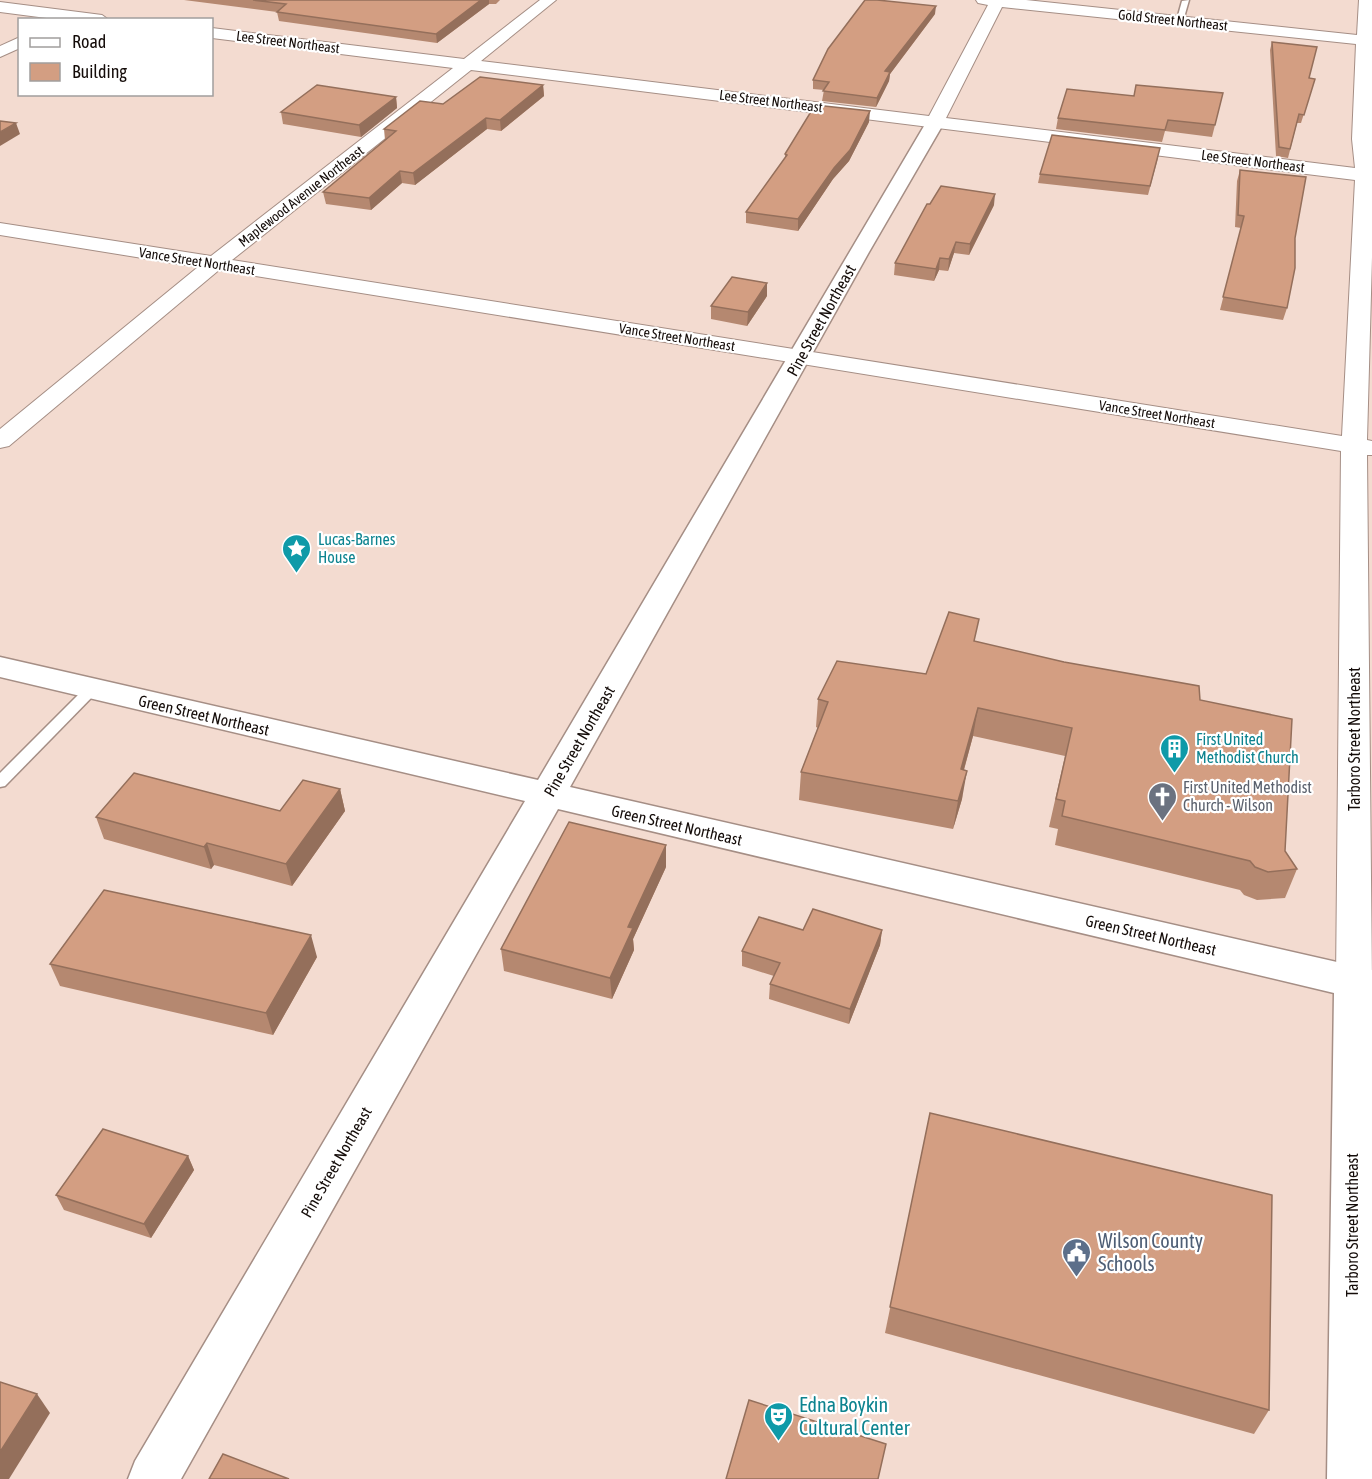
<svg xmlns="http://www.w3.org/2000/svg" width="1372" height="1479" font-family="'Asap Condensed',sans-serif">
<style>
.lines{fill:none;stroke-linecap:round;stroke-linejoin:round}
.service-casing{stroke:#a58e85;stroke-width:3}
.minor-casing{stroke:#a58e85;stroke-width:2}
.tertiary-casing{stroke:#a58e85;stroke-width:3}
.service{fill:#fff;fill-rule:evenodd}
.minor{fill:#fff;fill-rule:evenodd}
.tertiary{fill:#fff;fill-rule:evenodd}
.wall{fill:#b58870}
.shaded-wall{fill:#946f5b}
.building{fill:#d39e82;stroke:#946f5b;stroke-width:1.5}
.labels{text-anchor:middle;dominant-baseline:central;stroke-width:4.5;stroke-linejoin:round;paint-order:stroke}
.far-street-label{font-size:14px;fill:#140c09;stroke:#fff}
.street-label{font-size:16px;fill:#140c09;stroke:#fff}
.culture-label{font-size:16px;fill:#0d838f;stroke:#fff;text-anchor:start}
.worship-label{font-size:16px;fill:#5b616d;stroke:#fff;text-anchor:start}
.near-service-label{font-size:20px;fill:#4e5e75;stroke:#fff;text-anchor:start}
.near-culture-label{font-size:20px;fill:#0d838f;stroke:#fff;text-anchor:start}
</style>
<rect width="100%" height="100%" fill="#f3dbd0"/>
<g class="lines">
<defs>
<g id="service">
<path d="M1189,0L1183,21L1176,23L1182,1Z"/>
<path d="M92,684L97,686L99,689L97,692L5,786L0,787V773L87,686Z"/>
</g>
<g id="minor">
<path d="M540,0H556L481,61L929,116L988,5L978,3L976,0H1026L1357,35L1359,0H1372V257L1367,440L1372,441V455H1367L1372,983L1367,992L1354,997L1341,992L1336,982L1341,451L219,270L9,446L0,448V429L198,267L0,235V223L211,256L453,68L212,38V28L464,59ZM1002,7L1356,44L1352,139L1355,168L946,118ZM471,70L1355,180L1342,436L232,260Z"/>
<path d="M0,2L102,15L109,20H62L0,12Z"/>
<path d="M20,37V48L0,57V46Z"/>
</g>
<path id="tertiary" d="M936,115L945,121L869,252L570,787L1372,970V1479H1327L1334,993L558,809L181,1479H128L135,1461L525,801L0,677V657L538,780L927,121Z"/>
</defs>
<use href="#service" class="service-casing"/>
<use href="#minor" class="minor-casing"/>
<use href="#tertiary" class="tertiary-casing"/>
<use href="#service" class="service"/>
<use href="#minor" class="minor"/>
<use href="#tertiary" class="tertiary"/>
</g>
<g class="wall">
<path d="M184,0H500L496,4H489L437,43L279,21L277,12Z"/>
<path d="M935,14L890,74L889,81L876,107L822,101L824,90L813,89V80Z"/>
<path d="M1272,42L1309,78L1315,79L1301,123H1297L1288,158L1276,156L1270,50Z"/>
<path d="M543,85L544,96L501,131L487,129L415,185L402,183L371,210L326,204L323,192L385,140L384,129Z"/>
<path d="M1223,93L1212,137L1165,131L1162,142L1056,129L1058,118L1134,96Z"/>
<path d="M396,97L397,108L361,137L283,124L281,112Z"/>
<path d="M869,122L849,161L833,179L798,231L746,223V212L785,158V154Z"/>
<path d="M1158,158L1148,195L1038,183L1040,174Z"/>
<path d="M1240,170L1295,238L1287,308L1283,320L1220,310L1241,228L1235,227L1237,181Z"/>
<path d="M994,205L969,255L954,253L948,271L939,270L934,281L894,275L895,263Z"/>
<path d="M767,296L747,326L711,319V306Z"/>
<path d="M975,641L1200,700L1285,851L1297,869L1285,898L1257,900L1244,895L1240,890L1055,845L1058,829L1049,827L1065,756L973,736L964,770L962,799L953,829L799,800L801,772L818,728L816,727L818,699L926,674Z"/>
<path d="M340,789L345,811L292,886L214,865L211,869L104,839L96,817L280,811Z"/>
<path d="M666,867L633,939L634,950L612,999L504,971L501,949Z"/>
<path d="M803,930H882L880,945L849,1024L769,999L770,984L774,976L742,966V951Z"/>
<path d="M317,957L273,1035L60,986L50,964Z"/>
<path d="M930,1113L1269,1410L1254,1434L885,1333Z"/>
<path d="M188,1156L194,1170L151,1238L64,1210L56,1195Z"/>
</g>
<g class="shaded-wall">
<path d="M481,0H489V4L437,43L436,34Z"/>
<path d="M936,6L935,14L890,74L889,81L876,107L877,98L885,71Z"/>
<path d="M543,85L544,96L501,131L500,120Z"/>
<path d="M396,97L397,108L361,137L359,125Z"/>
<path d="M870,111L869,122L849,161L833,179L798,231V219Z"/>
<path d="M486,118L487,129L415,185L413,173Z"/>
<path d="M16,123L20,134L0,146V132Z"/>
<path d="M400,171L402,183L371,210L369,198Z"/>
<path d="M995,194L994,205L969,255L970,244Z"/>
<path d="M956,242L954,253L948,271L949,259Z"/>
<path d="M940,258L939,270L934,281L936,269Z"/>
<path d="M767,283V296L747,326L748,312Z"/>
<path d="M978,708L973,736L956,798L961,769Z"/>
<path d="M967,771L962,799L953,829L958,801Z"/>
<path d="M340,789L345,811L292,886L286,864Z"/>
<path d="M207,843L214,865L211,869L204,847Z"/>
<path d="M666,845V867L633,939L634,950L612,999L610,978L628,927Z"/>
<path d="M882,930L880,945L849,1024L850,1009Z"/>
<path d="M311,935L317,957L273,1035L266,1013Z"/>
<path d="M188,1156L194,1170L151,1238L144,1224Z"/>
<path d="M37,1394L50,1413L9,1479H0V1452Z"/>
</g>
<g class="building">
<path d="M253,0H481L436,34L277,12L286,4Z"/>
<path d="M865,0H877L936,6L885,71L890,72L877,98L823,91L829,82L813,80L828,49Z"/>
<path d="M1272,42L1317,47L1309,78L1315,79L1304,115L1299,114L1290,149L1279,147Z"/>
<path d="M480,77L543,85L500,120L486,118L413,173L400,171L369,198L323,192L396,131L384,129L420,101L443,104Z"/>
<path d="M317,85L396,97L359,125L281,112Z"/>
<path d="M1136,85L1223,93L1215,125L1168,120L1165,130L1058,118L1067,89L1134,96Z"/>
<path d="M815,105L870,111L850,150L834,168L798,219L746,212L787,155L785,154Z"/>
<path d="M0,121L16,123L0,132Z"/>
<path d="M1052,135L1160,148L1150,186L1040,174Z"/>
<path d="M1240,170L1306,177L1295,238V268L1287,308L1223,297L1244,216L1238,215Z"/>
<path d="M941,186L995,194L970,244L956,242L949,259L940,258L936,269L895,263L927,204H930Z"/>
<path d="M732,277L767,283L748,312L711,306Z"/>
<path d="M949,612L979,619L974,641L1064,662L1199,686L1200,700L1292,719L1285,851L1297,869L1268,872L1255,867L1250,861L1062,816L1065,801L1056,799L1072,728L978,708L961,769L967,771L958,801L801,772L828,702L818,699L837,661L926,674Z"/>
<path d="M134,773L280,811L303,780L340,789L286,864L207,843L204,847L96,817Z"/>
<path d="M569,822L666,845L628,927L633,928L610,978L501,949Z"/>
<path d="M104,890L311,935L266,1013L50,964Z"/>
<path d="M813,909L882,930L850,1009L770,984L780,963L742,951L759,917L803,930Z"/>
<path d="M930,1113L1272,1195L1269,1410L890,1307Z"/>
<path d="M103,1129L188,1156L144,1224L56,1195Z"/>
<path d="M0,1382L37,1394L0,1452Z"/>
<path d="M749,1400L886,1444L878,1479H726Z"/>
<path d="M223,1454L289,1479H209Z"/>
</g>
<defs>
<symbol id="sight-pin" viewBox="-11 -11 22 30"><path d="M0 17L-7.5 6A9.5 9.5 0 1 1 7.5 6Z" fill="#0f9aa8" stroke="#fff"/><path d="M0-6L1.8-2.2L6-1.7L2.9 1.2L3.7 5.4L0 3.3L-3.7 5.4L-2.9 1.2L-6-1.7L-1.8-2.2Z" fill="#fff"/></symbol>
<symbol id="building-pin" viewBox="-11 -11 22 30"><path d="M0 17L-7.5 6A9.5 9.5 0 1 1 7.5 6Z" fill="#0f9aa8" stroke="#fff"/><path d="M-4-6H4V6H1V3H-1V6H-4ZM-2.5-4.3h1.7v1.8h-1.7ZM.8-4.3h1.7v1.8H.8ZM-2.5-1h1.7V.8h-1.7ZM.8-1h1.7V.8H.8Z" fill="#fff"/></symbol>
<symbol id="church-pin" viewBox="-11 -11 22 30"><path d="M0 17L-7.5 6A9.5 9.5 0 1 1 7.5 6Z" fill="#6b7280" stroke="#fff"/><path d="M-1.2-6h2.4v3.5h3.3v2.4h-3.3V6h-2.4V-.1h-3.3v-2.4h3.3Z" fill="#fff"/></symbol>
<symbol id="civic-pin" viewBox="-11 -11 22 30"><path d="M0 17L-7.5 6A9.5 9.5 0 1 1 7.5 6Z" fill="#5c6f8a" stroke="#fff"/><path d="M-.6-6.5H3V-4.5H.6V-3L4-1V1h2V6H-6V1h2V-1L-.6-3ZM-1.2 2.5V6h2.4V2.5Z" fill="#fff"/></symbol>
<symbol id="theatre-pin" viewBox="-11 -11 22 30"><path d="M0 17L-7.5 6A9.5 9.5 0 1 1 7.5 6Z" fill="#0f9aa8" stroke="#fff"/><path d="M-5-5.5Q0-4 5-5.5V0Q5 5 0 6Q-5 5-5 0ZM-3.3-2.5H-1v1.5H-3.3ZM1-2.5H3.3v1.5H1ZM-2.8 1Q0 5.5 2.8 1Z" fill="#fff"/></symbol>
</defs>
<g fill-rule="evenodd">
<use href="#sight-pin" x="280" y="532" width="33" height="45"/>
<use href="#building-pin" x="1158" y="732" width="33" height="45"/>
<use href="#church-pin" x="1146" y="780" width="33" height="45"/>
<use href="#civic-pin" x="1060" y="1236" width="33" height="45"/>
<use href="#theatre-pin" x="762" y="1400" width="33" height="45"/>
</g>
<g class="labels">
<g class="far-street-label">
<text transform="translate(1173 20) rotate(6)">Gold Street Northeast</text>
<text transform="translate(288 42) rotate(7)">Lee Street Northeast</text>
<text transform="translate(771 101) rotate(7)">Lee Street Northeast</text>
<text transform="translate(1253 161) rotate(7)">Lee Street Northeast</text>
<text transform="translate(301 196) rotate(-38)">Maplewood Avenue Northeast</text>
<text transform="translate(197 261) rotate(9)">Vance Street Northeast</text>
<text transform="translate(677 337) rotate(9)">Vance Street Northeast</text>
<text transform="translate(1157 414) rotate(9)">Vance Street Northeast</text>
</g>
<g class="street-label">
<text transform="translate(821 320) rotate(-61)">Pine Street Northeast</text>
<text transform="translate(204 715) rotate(13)">Green Street Northeast</text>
<text transform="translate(1354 739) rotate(-90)">Tarboro Street Northeast</text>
<text transform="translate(579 741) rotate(-60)">Pine Street Northeast</text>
<text transform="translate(677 825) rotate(13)">Green Street Northeast</text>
<text transform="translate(1151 935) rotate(13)">Green Street Northeast</text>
<text transform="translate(336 1162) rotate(-60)">Pine Street Northeast</text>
<text transform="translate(1352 1225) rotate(-90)">Tarboro Street Northeast</text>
</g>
<g class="culture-label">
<text x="318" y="539">Lucas-Barnes<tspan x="318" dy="18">House</tspan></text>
<text x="1196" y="739">First United<tspan x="1196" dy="18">Methodist Church</tspan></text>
</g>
<g class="worship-label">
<text x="1183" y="787">First United Methodist<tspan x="1183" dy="18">Church - Wilson</tspan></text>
</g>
<g class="near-service-label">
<text x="1098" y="1240">Wilson County<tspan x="1098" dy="23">Schools</tspan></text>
</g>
<g class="near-culture-label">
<text x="799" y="1404">Edna Boykin<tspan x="799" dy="23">Cultural Center</tspan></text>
</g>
</g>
<rect x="18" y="18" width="195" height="78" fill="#ffffff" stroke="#a19e9d" stroke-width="1.5"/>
<rect x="30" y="38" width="30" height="9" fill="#ffffff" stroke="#a19e9d" stroke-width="1.5"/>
<text x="72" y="48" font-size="18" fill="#140c09">Road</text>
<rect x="30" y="63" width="30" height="18" fill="#d39e82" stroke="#a19e9d" stroke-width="1.5"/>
<text x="72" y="78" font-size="18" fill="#140c09">Building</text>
</svg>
